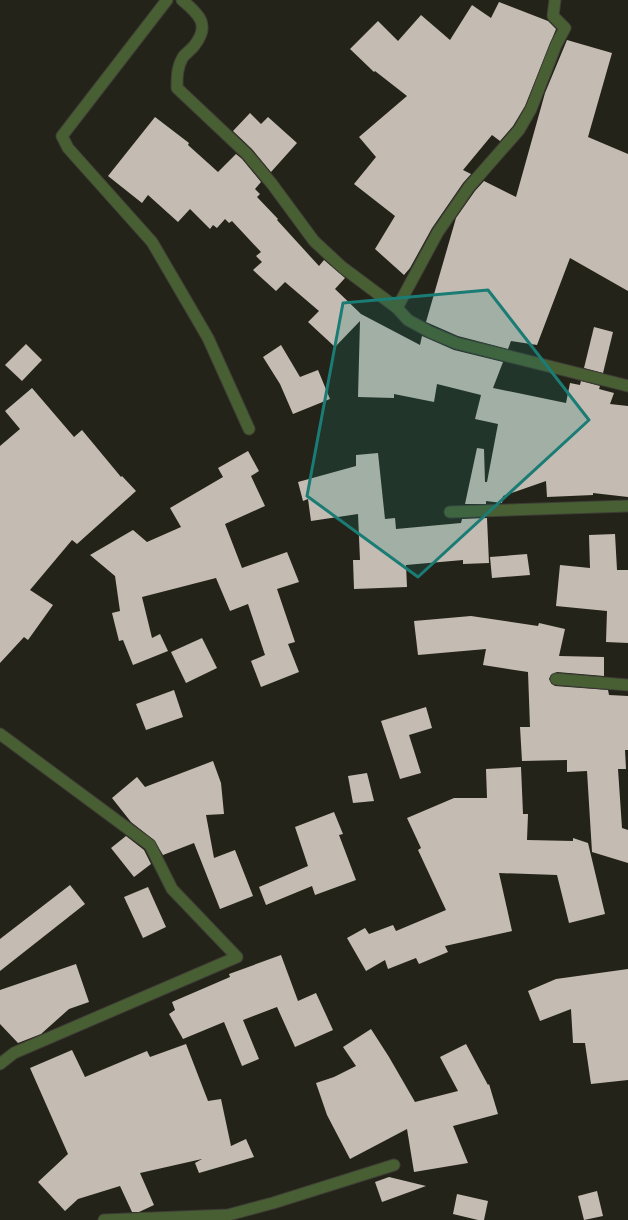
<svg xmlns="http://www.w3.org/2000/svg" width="628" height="1220" font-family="'Work Sans',sans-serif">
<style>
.building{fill:#c4bcb2}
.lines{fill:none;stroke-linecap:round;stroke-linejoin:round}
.minor-casing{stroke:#3f3e36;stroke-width:13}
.minor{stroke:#485f34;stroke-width:11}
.marked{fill:#1a7c74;fill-opacity:0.2;stroke:#1a7c74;stroke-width:3;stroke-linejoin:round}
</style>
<rect width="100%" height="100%" fill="#24231a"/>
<g class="building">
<path d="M499,2L548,21L556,29L525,106L513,126L500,141L492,135L463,170L471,174L463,183L432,228L410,268L404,275L375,249L395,216L354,184L376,157L359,137L407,96L375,71L374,72L350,49L378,21L398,41L421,15L450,40L472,5L491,18Z"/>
<path d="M567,40L612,53L588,137L628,154V291L570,258L537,345L511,341L508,349L458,336L426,322L456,218L475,191L484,181L516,197L545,93Z"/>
<path d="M250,113L261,124L268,117L297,143L271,172L252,149L233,131Z"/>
<path d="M155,117L189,143L188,145L218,172L236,154L242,159L261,182L255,189L260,194L257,197L278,219L277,220L319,266L324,260L345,278L335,289L361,314L420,345L422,336L454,350L503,362L493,388L566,403L570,383L580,385L581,381L600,386L599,389L614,393L610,404L628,406V497L593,493V495L547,497L546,481L503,496L502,503L486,501V504H465L477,448L484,449L485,482H487L498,424L475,419L481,395L437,384L434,402L394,394V398L358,397L360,321L335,347L308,322L319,311L285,282L276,291L253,270L262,262L256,256L261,252L232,221L229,223L225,219L217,228L213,225L210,229L190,209L178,222L148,195L142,203L108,176Z"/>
<path d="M594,327L613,332L603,373L584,368Z"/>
<path d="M26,344L42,360L22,381L5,365Z"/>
<path d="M281,345L300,377L318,370L330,399L293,414L280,384L263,357Z"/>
<path d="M32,388L74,437L82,430L121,477L122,476L136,491L77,544L72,540L30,590L53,605L28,640L24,637L0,663V446L20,429L5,411Z"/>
<path d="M248,451L259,471L251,476L265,506L225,524L242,568L287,552L299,582L277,589L295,642L288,644L299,672L261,687L251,661L265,655L248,604L230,611L216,578L142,597L152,638L160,634L168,651L133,665L123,640L119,641L112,613L120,611L115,576L90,555L133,530L147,542L181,527L170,508L223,477L218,468Z"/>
<path d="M378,453L385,519L395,518L396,529L461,523L462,519L487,518L489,563L463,564V560L406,565L407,587L354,589L353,560H360L358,514L311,521L308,499L303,501L298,482L356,466V455Z"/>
<path d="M615,534L617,570H628V643L606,642L607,611L556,606L560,565L590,568L589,535Z"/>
<path d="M527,554L530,575L492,578L490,557Z"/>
<path d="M471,616L538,626L539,623L565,629L559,656L604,657V676L557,672L551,675L549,679L552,684L555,686L608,690L609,695L628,696V750H625L626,769H618L622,828L628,830V863L592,852L587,771L567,772V760L522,761L520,727H530L528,672L483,665L486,649L418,655L414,621Z"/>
<path d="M202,638L217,668L186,683L171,652Z"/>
<path d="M174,690L183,717L146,730L136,704Z"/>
<path d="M426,707L432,728L409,735L421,773L400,779L381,721Z"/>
<path d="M213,761L221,783L224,814L206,815L214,858L235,850L253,896L220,909L194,843L163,855L154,840L131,822L112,798L137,777L145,787Z"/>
<path d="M521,767L523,814H528L527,840L573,841V838L588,843L605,914L569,923L557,875L499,873L512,931L445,946L448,952L419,964L416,958L388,969L385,960L366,971L347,938L365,928L369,934L393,925L396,931L446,910L418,850L421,848L407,818L454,798H487L486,769Z"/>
<path d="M367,773L374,801L353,803L348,776Z"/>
<path d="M334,812L343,834L339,835L356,880L315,895L312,886L266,905L259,887L308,866L295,827Z"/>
<path d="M126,836L144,850L151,864L134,877L111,848Z"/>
<path d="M70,885L85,904L0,971V939Z"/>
<path d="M148,887L166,927L143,938L124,897Z"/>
<path d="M281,955L298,1001L316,993L333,1030L295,1047L277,1007L243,1020L259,1059L242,1066L224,1022L183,1039L169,1014L175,1010L172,1002L230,977L229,974Z"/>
<path d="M76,964L89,1002L69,1009L41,1034L18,1043L0,1024V990Z"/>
<path d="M628,969V1080L591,1084L585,1043H573L571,1009L540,1021L528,991L556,979Z"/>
<path d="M371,1029L389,1057L415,1102L458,1091L440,1057L466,1044L488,1085L489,1084L498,1114L453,1126L468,1163L414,1172L407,1129L350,1159L327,1115L316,1083L334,1077L356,1066L343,1047Z"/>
<path d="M186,1044L208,1101L221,1099L231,1146L246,1139L254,1157L199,1173L195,1163L202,1159L140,1173L154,1205L139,1212H132L120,1186L78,1199L65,1211L38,1182L68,1154L30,1068L72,1050L85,1077L147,1051L150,1057Z"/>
<path d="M389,1177L426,1186L382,1202L375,1182Z"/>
<path d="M597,1191L603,1216L584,1220L578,1196Z"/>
<path d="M457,1194L488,1201L484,1220H478L453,1214Z"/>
</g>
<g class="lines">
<defs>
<g id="minor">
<path d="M167,0L62,136L68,148L152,242L208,338L249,429"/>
<path d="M182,0C199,14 211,25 194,46C191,50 186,53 183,57C177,67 177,77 177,88L247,154L272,184L314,241L342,267L397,308L408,320L430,332L456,343L628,386"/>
<path d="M397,308L438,232L469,187L519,130L531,109L556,45L565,28L553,16L555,0"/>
<path d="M450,512L628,506"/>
<path d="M556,679L628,685"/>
<path d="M0,734L150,845L172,889L237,957L14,1053L0,1064"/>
<path d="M104,1220L228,1215L273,1203L394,1165"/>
</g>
</defs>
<use href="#minor" class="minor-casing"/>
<use href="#minor" class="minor"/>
</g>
<path class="marked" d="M488,290L589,420L418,577L307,496L343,303Z"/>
</svg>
